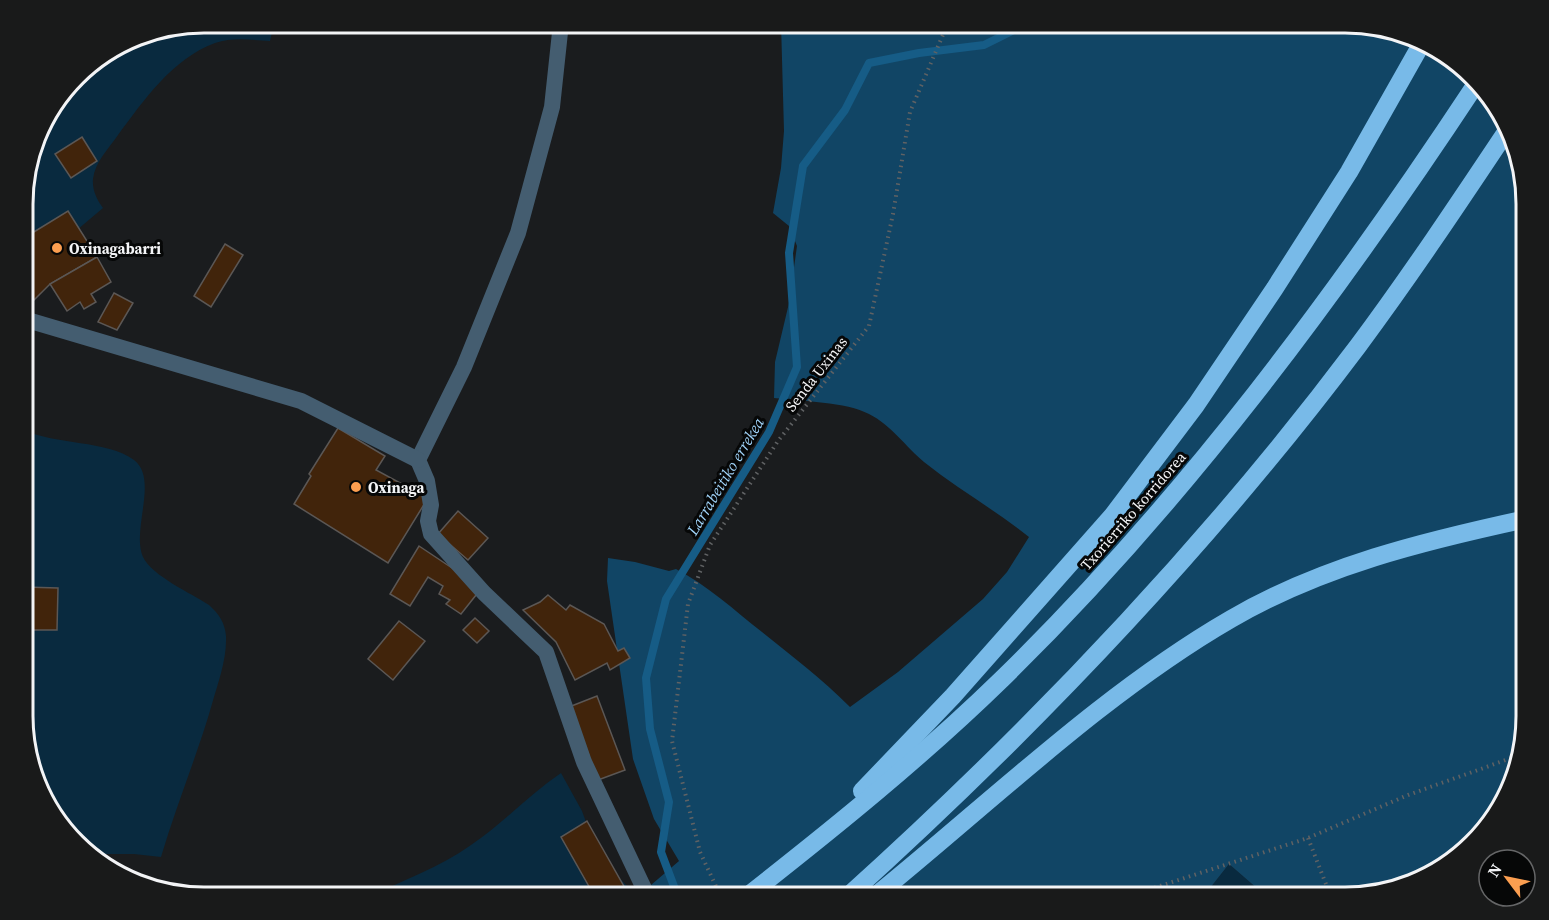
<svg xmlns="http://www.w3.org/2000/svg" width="1549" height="920" font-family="'Source Serif 4',serif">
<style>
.green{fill:#092a3f}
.forest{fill:#114565}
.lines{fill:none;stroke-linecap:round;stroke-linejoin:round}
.stream{stroke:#165c86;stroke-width:8}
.building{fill:#41240b;stroke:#5b5755;stroke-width:1.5}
.path{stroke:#606264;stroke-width:4;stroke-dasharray:1.5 4.5;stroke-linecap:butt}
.minor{stroke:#445d70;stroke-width:16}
.motorway{stroke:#78bae8;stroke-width:18}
.poi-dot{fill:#fb9e50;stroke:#060707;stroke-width:2}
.labels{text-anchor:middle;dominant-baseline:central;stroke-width:6;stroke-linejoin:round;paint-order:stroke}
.poi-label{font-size:15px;font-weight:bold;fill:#f3f4f6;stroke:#060707;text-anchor:start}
.street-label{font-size:15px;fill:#f3f4f6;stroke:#060707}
.water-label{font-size:16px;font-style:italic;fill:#a1d4fa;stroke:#060707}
.rim{fill:none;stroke:#f3f4f6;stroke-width:3}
</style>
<rect width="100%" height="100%" fill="#1a1c1e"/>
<g class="green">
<path d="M204,23H274V24L270,41C252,40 233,37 215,43C172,59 144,100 118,135C109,148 95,162 93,179C92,190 97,200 103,208L58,246L24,269V180L41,123L84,68L135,36Z"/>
<path d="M24,430C55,445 107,440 134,460C159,479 131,530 143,557C152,576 191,593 209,605C219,614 225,623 226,636C227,659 218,683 212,704C197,756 176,806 161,857L134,854H92L53,817L24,740Z"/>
<path d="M561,773L582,811L594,844L605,862L637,897H368C402,881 440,867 471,845C503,823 529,795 561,773Z"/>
<path d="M1229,864L1267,897H1203Z"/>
</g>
<path class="forest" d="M781,23H1346L1436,47L1496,103L1526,192V728L1502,807L1436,873L1357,897H1267L1229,864L1203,897H637L679,861L654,819L633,759L607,581L608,558L635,562L669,571L676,569C707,585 734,610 762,632C792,656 822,679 850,707L898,672L983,599L1007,572L1029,537C995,510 958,489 924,462C906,447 891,425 869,414C847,402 800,401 774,398L775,362L789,303L797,246L789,226L773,213L781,168L784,131Z"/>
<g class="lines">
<path class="stream" d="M678,897L661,852L669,802L650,729L646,678L666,599L769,432L797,367L789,253L803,166L845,110L869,63L919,53L984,45L1028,23"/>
</g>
<g class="building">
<path d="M82,137L97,161L71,178L55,154Z"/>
<path d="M68,211L97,257L50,284L32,302L24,297L26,279L24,238Z"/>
<path d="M225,244L243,255L211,307L194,296Z"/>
<path d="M97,257L111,282L91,294L96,302L84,309L80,302L67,311L50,284Z"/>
<path d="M114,293L133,303L117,330L98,322Z"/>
<path d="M338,428L385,456L376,470L428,498L388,563L294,504L311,476L309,474Z"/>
<path d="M458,511L488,538L468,560L438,534Z"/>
<path d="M419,546L455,570L480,590L461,614L446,604L450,600L439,594L443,586L428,577L410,606L390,594Z"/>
<path d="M24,587L58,588L57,630H24Z"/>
<path d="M548,595L566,610L570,605L604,624L618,651L624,648L630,658L610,670L607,663L575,680L556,642L523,610L540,602Z"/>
<path d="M475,618L489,631L477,643L463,630Z"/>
<path d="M399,621L425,641L393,680L368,659Z"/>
<path d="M597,696L625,770L598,780L569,707Z"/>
<path d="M587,821L626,890L613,897H595L561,837Z"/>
</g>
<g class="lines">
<g class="path">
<path d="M1308,838L1331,897"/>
<path d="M721,897L700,852L672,741L688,604L710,545L778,441L869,326L893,214L910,112L948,23"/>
<path d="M1126,897L1308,838L1408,795L1517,756"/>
</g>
<g class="minor">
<path d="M561,23L552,107L518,233L464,367L418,460L427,481L431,505L428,521L431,534L484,593L546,652L584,762L648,897"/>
<path d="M24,319L301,401L418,460"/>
</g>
<g class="motorway">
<path d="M862,791L953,696L1113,515L1196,405L1275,288L1349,172L1422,43"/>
<path d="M746,897C834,828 922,757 1002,679C1184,501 1336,296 1476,84"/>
<path d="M847,897C1033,729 1207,547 1358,346C1410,276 1458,204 1506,132"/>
<path d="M874,897C989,804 1103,693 1231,619C1322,566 1424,541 1526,519"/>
</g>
</g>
<g class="poi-dot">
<circle cx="57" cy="248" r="6"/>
<circle cx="356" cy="487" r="6"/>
</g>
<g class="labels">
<g class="poi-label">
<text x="69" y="248">Oxinagabarri</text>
<text x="368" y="487">Oxinaga</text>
</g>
<g class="street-label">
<text transform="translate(816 374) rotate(-52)">Senda Uxinas</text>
<text transform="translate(1133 511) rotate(-49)">Txorierriko korridorea</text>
</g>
<g class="water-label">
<text transform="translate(725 476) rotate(-59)">Larrabeitiko errekea</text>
</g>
</g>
<path d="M0 0H1549V920H0ZM204 33H1345A171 171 0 0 1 1516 204V716A171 171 0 0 1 1345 887H204A171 171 0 0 1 33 716V204A171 171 0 0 1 204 33Z" fill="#191a1a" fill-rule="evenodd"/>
<path class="rim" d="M204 33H1345A171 171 0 0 1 1516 204V716A171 171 0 0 1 1345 887H204A171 171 0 0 1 33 716V204A171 171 0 0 1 204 33Z"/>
<g transform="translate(1507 878) rotate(302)"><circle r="28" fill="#060707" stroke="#656667" stroke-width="1.5"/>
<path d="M0-4.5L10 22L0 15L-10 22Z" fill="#fb9e50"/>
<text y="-9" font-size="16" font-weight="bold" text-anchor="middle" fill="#f3f4f6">N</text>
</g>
</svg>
